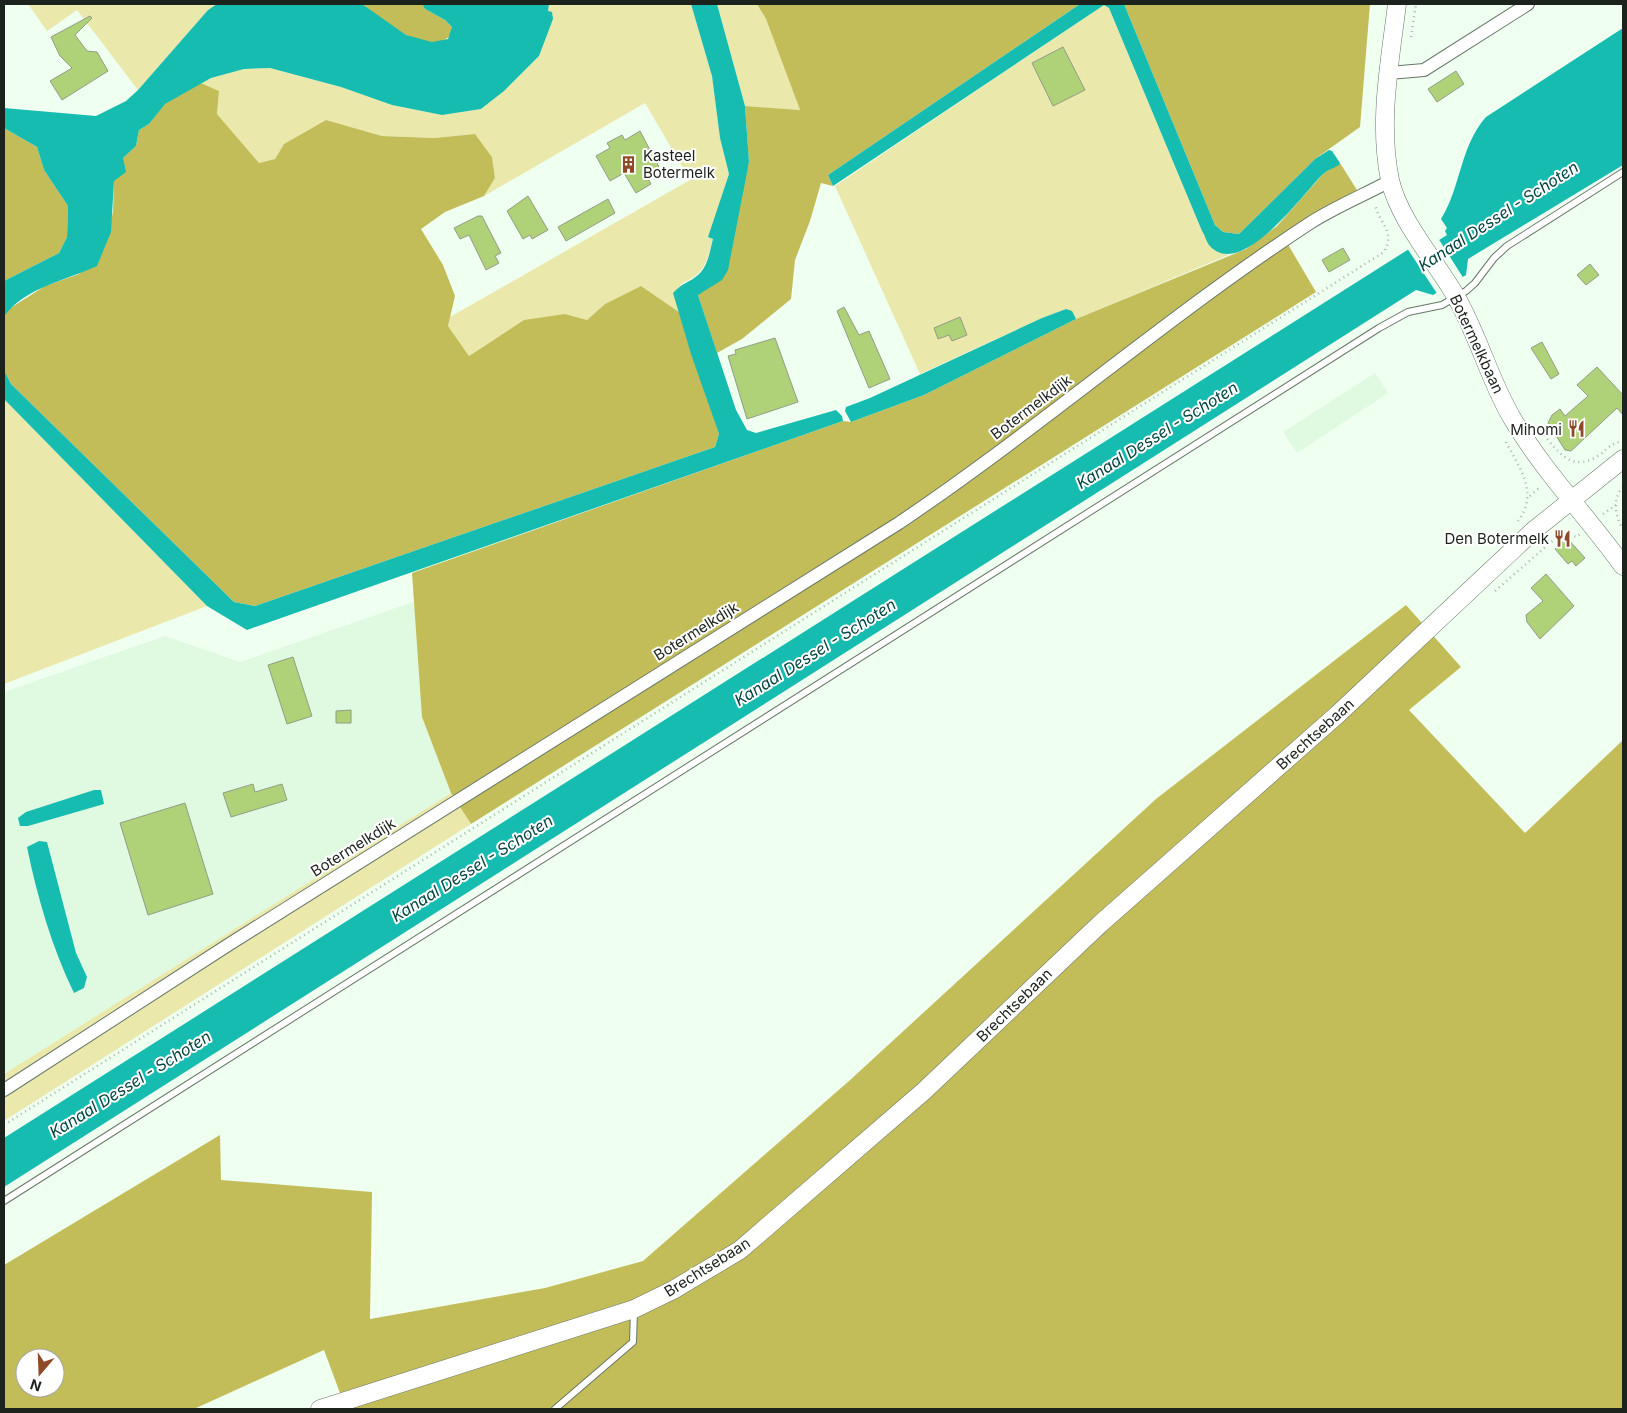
<svg xmlns="http://www.w3.org/2000/svg" width="1627" height="1413" font-family="Inter,sans-serif">
<style>
.built{fill:#e0fae1}
.green{fill:#ebe8ab}
.forest{fill:#c3bd59;fill-rule:evenodd}
.water{fill:#16bcb0}
.pier{fill:#effff0}
.building{fill:#afd177;stroke:#939c87}
.lines{fill:none;stroke-linecap:round;stroke-linejoin:round}
.lane-casing{stroke:#677868;stroke-width:8}
.street-casing{stroke:#677868;stroke-width:14}
.secondary-casing{stroke:#677868;stroke-width:19}
.path{stroke:#a8b5a9;stroke-width:2.5;stroke-dasharray:1 4;stroke-linecap:butt}
.lane{stroke:#fff;stroke-width:6}
.street{stroke:#fff;stroke-width:12}
.secondary{stroke:#fff;stroke-width:18}
.labels{text-anchor:middle;dominant-baseline:central;stroke-width:4;stroke-linejoin:round;paint-order:stroke}
.poi-label{font-size:15px;fill:#1c231c;stroke:#fff;text-anchor:end}
.street-label{font-size:15px;fill:#1c231c;stroke:#fff}
.water-label{font-size:16px;font-style:italic;fill:#014540;stroke:#fff}
</style>
<rect width="100%" height="100%" fill="#effff0"/>
<g class="built">
<path d="M1375,373L1388,393L1297,453L1283,432Z"/>
<path d="M436,594L422,717L451,793L4,1074V692L165,636L240,662Z"/>
</g>
<g class="green">
<path d="M28,4H217L208,10L138,90L77,10L47,31Z"/>
<path d="M549,4H691L712,76L720,138L729,174L709,237L713,239C706,264 706,272 681,284L677,306L679,312L641,286L605,304L587,320L565,314L493,340L469,356L448,326L450,317L690,180L645,103L484,196L495,178L492,157L475,134L434,138L382,136L326,120L284,144L275,159L259,163L217,114L219,91L201,83L211,78L244,69L270,68L341,87L392,105L442,115L481,109L504,91L539,56Z"/>
<path d="M717,4H757L766,19L800,110L745,106Z"/>
<path d="M1104,5L1109,8L1202,231L1218,251L1228,255L1076,319L1072,312L1066,309L1042,318L920,374L835,186Z"/>
<path d="M4,399L207,606L4,684Z"/>
<path d="M451,793L471,824L4,1121V1074Z"/>
</g>
<g class="forest">
<path d="M362,4H422L425,9L445,20L452,27C452,50 417,42 404,34C389,25 376,14 362,4Z"/>
<path d="M757,4H1080L828,175L833,186L821,183L810,221L795,260L791,299L742,339L717,353L698,295L749,163L745,106L800,110L766,19Z"/>
<path d="M1124,4H1370L1360,127L1315,159L1239,234L1223,232L1215,225Z"/>
<path d="M201,83L219,91L217,114L259,163L275,159L284,144L326,120L382,136L434,138L475,134L492,157L495,178L484,196L445,212L421,229L443,265L455,296L448,326L469,356L524,320L565,314L587,320L605,304L641,286L679,312L719,434L715,447L255,606L234,602L11,384L4,370V317L9,309L45,286L79,274L104,248L113,212L114,181L123,158L136,146L139,130L149,124L164,104Z"/>
<path d="M4,128L37,147L44,170L68,206L67,237L59,253L4,281Z"/>
<path d="M1340,163L1357,190L1310,216L1283,236L1316,292L471,824L451,793L422,717L412,573L843,421L851,422L924,395L1076,319L1246,249L1277,226L1324,173Z"/>
<path d="M1406,605L1461,667L1409,710L1525,833L1623,740V1409H346L324,1350L194,1409H4V1265L220,1135L221,1180L372,1192L370,1319L545,1288L643,1261L849,1081L1156,799ZM25,1358H55V1388H25Z"/>
</g>
<g class="water">
<path d="M217,4H362L406,35L432,42L448,39L452,27L445,20L425,9L422,4H549L548,11L552,12L553,19L539,56L504,91L481,109L442,115L392,105L341,87L270,68L244,69L211,78L165,104L149,124L139,130L136,146L123,158L126,172L114,181L111,232L97,266C67,280 23,288 4,317V281L59,253L67,237L68,206L44,170L37,147L4,128V108L96,116L126,101L138,90L208,10Z"/>
<path d="M691,4H717L745,106L749,162L728,270L722,280L698,295L736,410L747,430L756,433L836,410L842,416L843,421L247,630L207,606L4,399V370L11,384L234,602L255,606L715,447L719,434L691,354L673,293C683,282 689,283 698,275C708,267 710,250 713,239L708,237L729,174L720,138L712,76Z"/>
<path d="M1080,4H1124L1215,225L1223,232L1239,234L1315,159L1329,150L1332,151L1340,163L1339,165C1334,168 1327,170 1322,175C1303,194 1240,282 1209,245C1206,241 1205,235 1202,231L1109,8L1104,5L833,186L828,175Z"/>
<path d="M1623,28V165L1468,259L1466,275L1433,295L1416,290L4,1187V1138L1409,249L1414,256L1447,235L1445,231L1447,228L1441,219C1461,187 1460,146 1486,117Z"/>
<path d="M1066,309L1072,311L1076,319L924,395L851,422L845,411L846,407L870,398L1042,318Z"/>
<path d="M94,790H101L104,804L28,826H20L18,818L26,812Z"/>
<path d="M39,841L47,842L76,953L87,977L84,988L74,993C52,948 37,896 27,847Z"/>
</g>
<path class="pier" d="M1438,238L1464,279L1438,295L1407,248L1411,247L1415,253Z"/>
<g class="building">
<path d="M90,16L92,18L75,35L87,51L97,52L108,71L62,100L50,81L72,68L60,56L51,37Z"/>
<path d="M1063,47L1085,90L1053,106L1032,63Z"/>
<path d="M1456,71L1464,84L1437,102L1428,89Z"/>
<path d="M640,131L650,150L657,157L656,161L659,167L646,175L651,184L636,193L624,173L610,181L596,156L610,148L607,143L622,135L625,140Z"/>
<path d="M528,196L548,230L532,239L530,235L523,239L507,211Z"/>
<path d="M608,199L615,213L566,241L558,227Z"/>
<path d="M478,216H482L501,253L495,256L499,263L486,270L469,235L460,239L454,228Z"/>
<path d="M1343,248L1350,260L1329,272L1322,260Z"/>
<path d="M1590,264L1599,275L1586,285L1577,275Z"/>
<path d="M844,307L859,335L869,331L890,379L869,388L837,311Z"/>
<path d="M960,317L967,335L952,341L949,335L938,339L934,328Z"/>
<path d="M775,338L798,402L747,419L728,356L736,354L735,350Z"/>
<path d="M1542,342L1559,374L1551,379L1531,348Z"/>
<path d="M1597,367L1623,395V415L1617,408L1571,451L1565,450L1548,423L1552,415L1560,409L1565,416L1588,396L1577,385Z"/>
<path d="M1567,538L1585,558L1576,566L1572,561L1568,564L1555,549Z"/>
<path d="M1546,574L1574,606L1540,639L1527,622L1526,615L1543,601L1531,588Z"/>
<path d="M293,657L312,716L287,724L268,665Z"/>
<path d="M351,710V723H336V711Z"/>
<path d="M253,784L255,792L282,784L287,800L231,817L223,793Z"/>
<path d="M185,803L213,894L148,915L120,823Z"/>
</g>
<g class="lines">
<defs>
<g id="lane">
<path d="M4,1201L1379,328L1408,312L1442,305L1466,291L1475,283L1494,258L1507,246L1623,172"/>
<path d="M555,1409L633,1342L634,1311"/>
</g>
<g id="street">
<path d="M1389,73L1424,70L1528,4"/>
<path d="M4,1090L228,945L899,523C1040,428 1168,316 1310,223C1335,207 1364,195 1390,181"/>
</g>
<g id="secondary">
<path d="M1397,4C1390,62 1378,122 1390,180C1399,220 1435,260 1455,295C1478,334 1489,379 1512,418C1544,472 1587,516 1623,566"/>
<path d="M320,1409L634,1309L673,1290L740,1250L924,1091L1100,924L1338,714L1533,531L1623,459"/>
</g>
</defs>
<use href="#lane" class="lane-casing"/>
<use href="#street" class="street-casing"/>
<use href="#secondary" class="secondary-casing"/>
<g class="path">
<path d="M1411,37L1416,4"/>
<path d="M1544,435C1560,455 1574,473 1601,454C1609,447 1612,443 1623,441"/>
<path d="M1506,442C1520,469 1539,493 1518,521"/>
<path d="M1623,487C1612,499 1615,516 1623,529"/>
<path d="M1530,496L1540,487"/>
<path d="M1603,514L1616,505"/>
<path d="M1495,591L1557,537L1569,535L1576,537L1580,534"/>
<path d="M4,1125L1384,252C1396,231 1379,224 1375,204"/>
</g>
<use href="#lane" class="lane"/>
<use href="#street" class="street"/>
<use href="#secondary" class="secondary"/>
</g>
<defs>
<symbol id="building-bare" viewBox="-9 -9 18 18"><path d="M-4-6H4V6H1V3H-1V6H-4ZM-2.5-4.3h1.7v1.8h-1.7ZM.8-4.3h1.7v1.8H.8ZM-2.5-1h1.7V.8h-1.7ZM.8-1h1.7V.8H.8Z" fill="#904926" stroke="#fff" stroke-width="2.5" paint-order="stroke"/></symbol>
<symbol id="restaurant-bare" viewBox="-9 -9 18 18"><path d="M-5-6h1v4h1v-4h1v4h1v-4h1v5L-1.5 .5V6h-2V.5L-5-1ZM5-6V6H3V1.5H1.5Q1.5-4 5-6Z" fill="#904926" stroke="#fff" stroke-width="2.5" paint-order="stroke"/></symbol>
</defs>
<g fill-rule="evenodd">
<use href="#building-bare" x="616" y="152" width="25" height="25"/>
<use href="#restaurant-bare" x="1564" y="416" width="25" height="25"/>
<use href="#restaurant-bare" x="1550" y="526" width="25" height="25"/>
</g>
<g class="labels">
<g class="poi-label">
<text x="643" y="155" text-anchor="start">Kasteel<tspan x="643" dy="17">Botermelk</tspan></text>
<text x="1562" y="429">Mihomi</text>
<text x="1549" y="538">Den Botermelk</text>
</g>
<g class="street-label">
<text transform="translate(1477 344) rotate(65)">Botermelkbaan</text>
<text transform="translate(1031 407) rotate(-37)">Botermelkdijk</text>
<text transform="translate(696 631) rotate(-32)">Botermelkdijk</text>
<text transform="translate(1315 734) rotate(-42)">Brechtsebaan</text>
<text transform="translate(353 847) rotate(-32)">Botermelkdijk</text>
<text transform="translate(1014 1005) rotate(-44)">Brechtsebaan</text>
<text transform="translate(707 1267) rotate(-32)">Brechtsebaan</text>
</g>
<g class="water-label">
<text transform="translate(1498 216) rotate(-33)">Kanaal Dessel - Schoten</text>
<text transform="translate(1157 435) rotate(-32)">Kanaal Dessel - Schoten</text>
<text transform="translate(815 652) rotate(-32)">Kanaal Dessel - Schoten</text>
<text transform="translate(472 868) rotate(-32)">Kanaal Dessel - Schoten</text>
<text transform="translate(130 1084) rotate(-32)">Kanaal Dessel - Schoten</text>
</g>
</g>
<rect width="1627" height="1413" fill="none" stroke="#1c231c" stroke-width="10"/>
<g transform="translate(40 1373) rotate(199)"><circle r="24" fill="#ffffff" stroke="#a4a7a4"/>
<path d="M0-4L9 19L0 12L-9 19Z" fill="#904926"/>
<text y="-8" font-size="14" font-weight="bold" text-anchor="middle" fill="#1c231c">N</text>
</g>
</svg>
